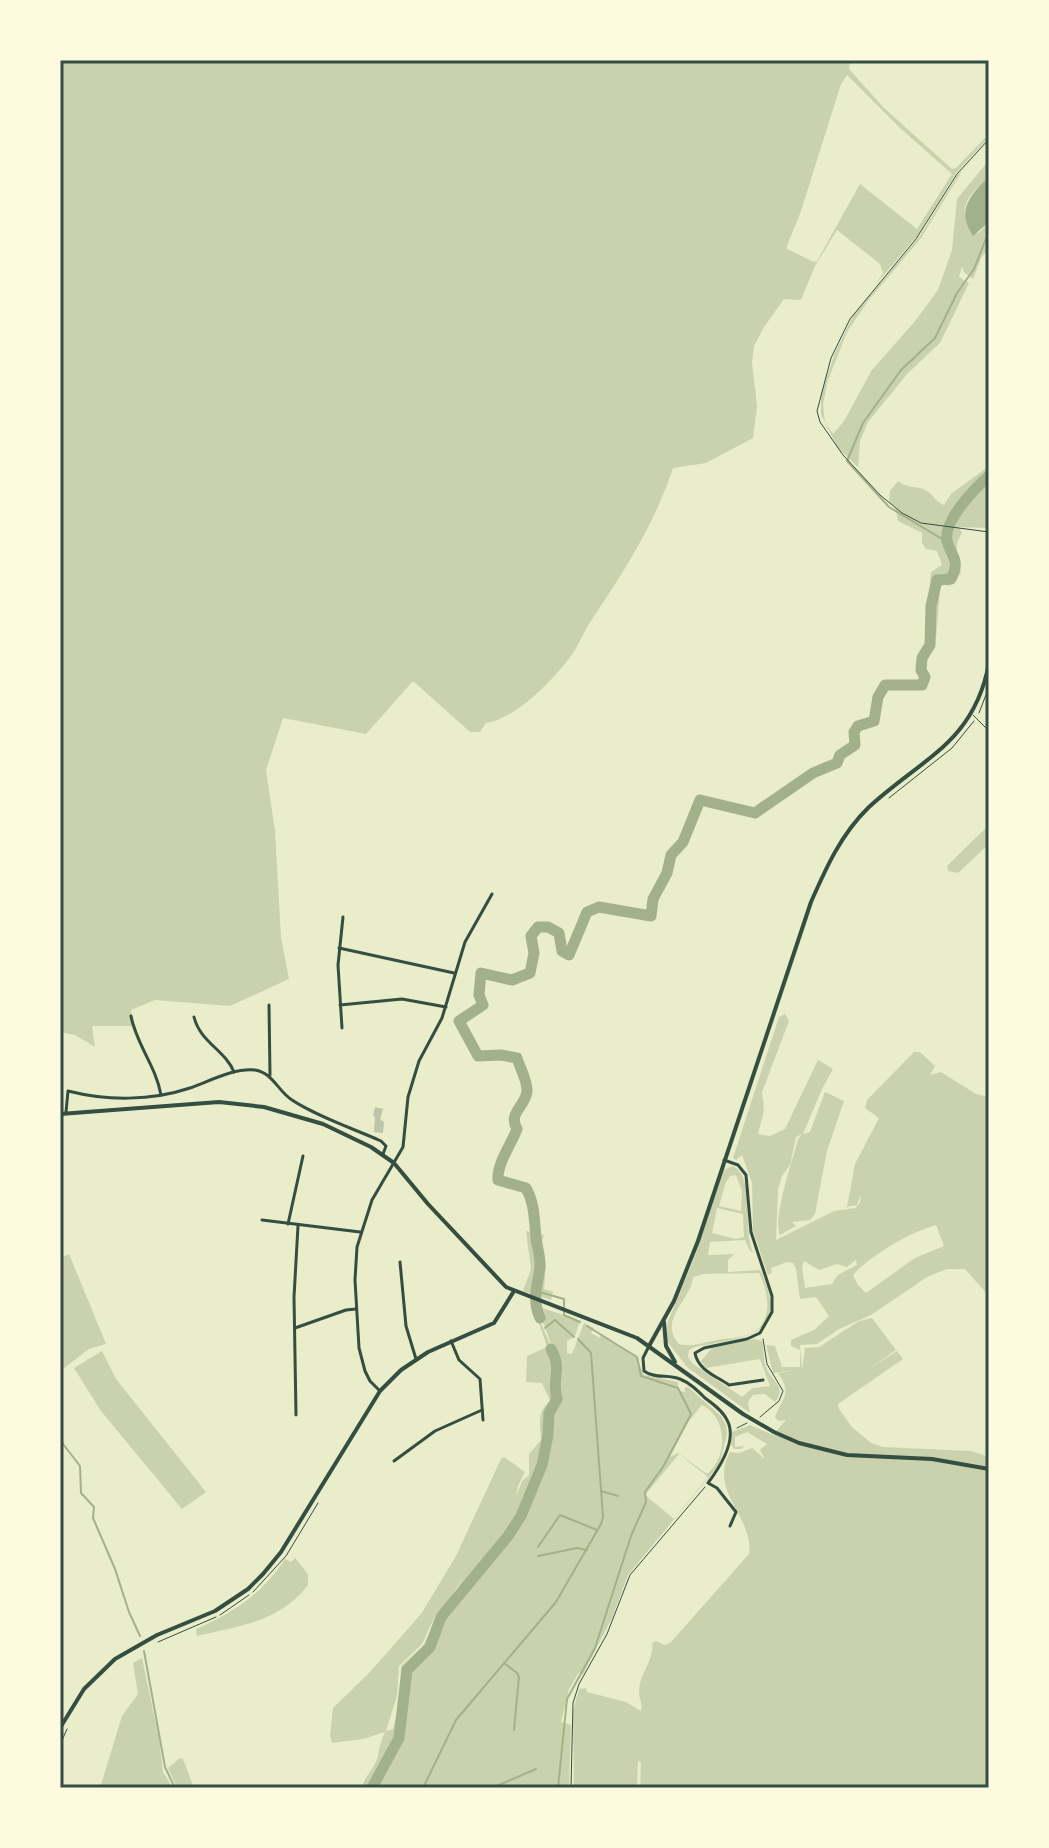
<svg xmlns="http://www.w3.org/2000/svg" width="1049" height="1848" font-family="Lato,sans-serif">
<style>
.green{fill:#cad2ad;fill-rule:evenodd}
.water{fill:#a3b18a}
.lines{fill:none;stroke-linecap:round;stroke-linejoin:round}
.stream{stroke:#a3b18a;stroke-width:2}
.river{stroke:#a3b18a;stroke-width:11}
.building{fill:#bcc5a7}
.path{stroke:#344e41;stroke-width:1}
.service{stroke:#344e41;stroke-width:1}
.minor{stroke:#344e41;stroke-width:3}
.tertiary{stroke:#344e41;stroke-width:4}
.secondary{stroke:#344e41;stroke-width:4}
.neatline{fill:none;stroke:#344e41;stroke-width:3}
</style>
<rect width="100%" height="100%" fill="#e9edc9"/>
<g class="green">
<path d="M60,60H851L849,69L884,108L952,169L956,168L989,134V137L956,173L918,235L875,285L883,273L880,264L837,230L815,266L801,300L784,299L764,327L754,346L752,362L757,407L753,438L706,463L673,468C655,523 624,572 592,619C584,631 579,645 571,656C553,680 516,719 486,723L480,732H470L413,681L366,734L283,718L266,770L275,831L281,937L289,979L230,1006L155,1000L131,1010L133,1026H92L95,1047L75,1035L60,1032ZM847,75L900,128L952,174L917,229L860,184L817,261L814,262L787,249V246L801,211L841,84Z"/>
<path d="M989,141L962,171L921,238L868,301L847,332L828,380L823,404L825,422L833,434L844,421L872,370L916,320L938,290L952,250L957,199L989,160V176C970,196 957,203 970,232L979,233L989,222V250L982,256L973,279L964,272L962,266L959,277L969,283L940,343L908,373L868,422L860,441L858,467L837,447L821,414V394L835,353L854,314L920,236L957,176Z"/>
<path d="M989,466V528L959,527L962,533C952,547 959,558 961,573L949,586L943,584L940,588L936,639C926,619 929,593 931,572L942,565L937,551L926,549L922,543V533L898,521L895,507L889,502L890,491L898,481C907,488 914,486 923,489C932,492 935,502 944,505L951,494Z"/>
<path d="M989,825V844L958,873L948,871L947,866L952,861Z"/>
<path d="M785,1014L789,1021L762,1092L764,1110L758,1134L770,1136L785,1129L818,1060L833,1069L822,1089L803,1134L810,1132L825,1092L844,1101L827,1151L815,1214L810,1220L792,1222L796,1226L780,1235C772,1220 793,1159 798,1139L802,1134L796,1137L790,1165L782,1176L778,1190L776,1240L834,1211L855,1208L860,1203L861,1194L857,1205L847,1207L855,1164L879,1118L865,1108L867,1100L914,1052H920L935,1066L930,1075L941,1072L976,1094L989,1097V1296L965,1269H947L927,1277L871,1315L839,1329L817,1344L800,1345L802,1370L805,1348L819,1347L859,1321L872,1318L896,1350L869,1369L897,1351L903,1359L838,1404L839,1409L852,1427L871,1443L883,1447L971,1451L989,1457L987,1474L989,1476V1788H640L641,1763L638,1761L637,1788H574L573,1711L579,1689L586,1688L587,1692L626,1702L641,1711C643,1703 639,1700 639,1692C639,1674 655,1659 652,1643L656,1641L665,1645L671,1642L749,1554C754,1516 708,1492 730,1452L739,1453L752,1448L765,1459L760,1450L767,1444L747,1432L735,1437V1447L744,1446L741,1449H735L731,1445L732,1432L750,1425L773,1435L786,1420L778,1421L775,1417C782,1397 793,1395 778,1373L796,1370L773,1373L766,1345L775,1346L782,1367H800V1350L791,1346V1340L814,1330L829,1316L816,1297L800,1299L796,1269L793,1263L787,1262L771,1268L772,1273L768,1275L753,1230L752,1183L742,1155L736,1160L733,1158L779,1017ZM936,1225L944,1246L915,1258L866,1293L858,1285L853,1275C871,1255 910,1232 936,1225ZM856,1260L857,1265L838,1275L832,1284L805,1288L802,1267L804,1261L819,1270L837,1264L847,1267Z"/>
<path d="M732,1166C756,1176 742,1226 753,1252L750,1251L745,1240L710,1242L708,1255L734,1254L728,1260V1272L760,1270C792,1337 745,1337 695,1347L689,1350L688,1357L693,1364L742,1397L753,1388L770,1386L760,1359L706,1368L701,1361L712,1348L754,1339L762,1341C764,1349 763,1359 766,1367C771,1381 788,1387 775,1402L765,1394L753,1395L748,1402L750,1413L687,1367L666,1340L668,1321L693,1261L724,1170ZM736,1175L742,1191L741,1211L719,1206L726,1182L730,1176ZM717,1208L743,1214L744,1237L736,1239L712,1233ZM759,1273C768,1290 774,1319 754,1332C744,1338 728,1338 717,1340C704,1342 691,1348 679,1344C657,1320 692,1299 693,1277L703,1274Z"/>
<path d="M526,1231L544,1235L540,1247L545,1275L544,1289L553,1292L551,1300L523,1291L531,1269Z"/>
<path d="M69,1254L106,1344L89,1349L60,1371V1258Z"/>
<path d="M533,1305L557,1360L537,1306L580,1321L575,1336L567,1341V1353L572,1354L584,1323L594,1328L591,1333L600,1338L601,1334L636,1356L644,1375L678,1382V1391L685,1392V1388L688,1387L721,1416L726,1425L727,1434L719,1465L628,1575L612,1618L583,1674L579,1672L569,1689L561,1722L571,1725L569,1788H362C364,1778 370,1773 375,1764C379,1756 379,1743 385,1732L363,1739L332,1743L330,1736L333,1708L370,1672L421,1614L456,1556L501,1459L504,1457L525,1472L518,1486L516,1497L522,1481L529,1475V1454L541,1440C540,1424 537,1412 550,1401L542,1383L526,1382L527,1356L547,1347ZM702,1405C727,1417 729,1456 707,1474L678,1453L670,1457L689,1421ZM679,1454L708,1477L674,1519L645,1495ZM463,1578L450,1603L438,1615L423,1646L401,1666L400,1699L393,1729L386,1731L397,1696L399,1666L422,1644L436,1614L448,1602Z"/>
<path d="M102,1351L116,1379L206,1492L182,1509L101,1411L74,1368Z"/>
<path d="M295,1558L308,1574V1585C280,1622 239,1626 197,1636L196,1629C233,1613 263,1593 285,1559L291,1562Z"/>
<path d="M142,1658L159,1739L163,1772L173,1788H100L122,1716L138,1694L133,1663Z"/>
<path d="M180,1758L183,1759L194,1788H177L168,1768Z"/>
</g>
<path class="water" d="M989,176V222L973,236C955,210 971,195 989,176Z"/>
<g class="lines">
<g class="stream">
<path d="M947,542L889,507L847,461L863,423L901,370L935,338L957,293L974,269L989,231"/>
<path d="M536,1291L564,1299V1315L580,1322"/>
<path d="M545,1328L555,1320L574,1337"/>
<path d="M60,1440L80,1466L81,1493L94,1507L93,1518L115,1569L129,1612L140,1636"/>
<path d="M601,1491L618,1496"/>
<path d="M538,1547L560,1515L597,1530"/>
<path d="M538,1556L577,1548L587,1550"/>
<path d="M144,1651L165,1767L175,1788"/>
<path d="M504,1663L517,1673L519,1677L514,1730"/>
<path d="M423,1788L456,1720L556,1602L601,1524L603,1517L591,1353L578,1339"/>
<path d="M492,1788L536,1769"/>
<path d="M558,1788L567,1699L595,1648L631,1536L646,1502L645,1492L663,1467L691,1414L678,1388L641,1376L637,1357L587,1326"/>
</g>
<g class="river">
<path d="M540,1318C532,1300 537,1286 540,1268C541,1258 537,1248 536,1237C534,1220 535,1204 526,1188L498,1180C497,1163 511,1145 517,1129C508,1113 524,1108 527,1092C528,1082 520,1068 517,1058L501,1055L478,1056L459,1021L483,1005L479,995L481,973L512,980L530,973L534,953L531,936L538,927H548L559,933L562,951L569,955L587,912L599,907L651,916L653,899L667,873L671,855L683,842L700,800L755,813L813,773L837,763L840,755L855,745L854,732L858,726L874,721L878,697L885,685H922L925,677L921,670L922,658L930,645L931,606L937,580L951,579C961,560 951,556 947,541C943,521 975,488 989,476"/>
<path d="M372,1788L399,1738L407,1670L430,1647L441,1617L508,1536L521,1516L542,1465L548,1435L549,1413L557,1399C551,1378 563,1370 551,1349"/>
</g>
</g>
<path class="building" d="M375,1107L383,1109L380,1119L384,1122L383,1133L374,1132L375,1117L373,1116Z"/>
<g class="lines">
<g class="path">
<path d="M979,713L989,687"/>
<path d="M889,798L952,748L974,721"/>
<path d="M760,1417L779,1401L783,1391L767,1364L763,1339"/>
<path d="M737,1428L747,1423"/>
<path d="M253,1592L286,1556L318,1503"/>
<path d="M220,1615L249,1595"/>
<path d="M158,1642L216,1617"/>
<path d="M60,1745L67,1729"/>
<path d="M571,1788L573,1703L579,1684L607,1634L630,1575L705,1487"/>
</g>
<g class="service">
<path d="M989,139L957,174L916,239L850,319L831,358L817,411L820,422L843,455L880,495L902,513L921,523L989,532"/>
<path d="M973,715L989,731"/>
</g>
<g class="minor">
<path d="M339,948L454,973"/>
<path d="M269,1005L270,1075"/>
<path d="M340,1005L402,999L446,1007"/>
<path d="M131,1016C136,1044 156,1066 161,1095"/>
<path d="M194,1017C200,1042 225,1050 234,1072"/>
<path d="M342,1028L338,965L343,917"/>
<path d="M66,1112L68,1091C107,1101 151,1101 190,1088C210,1081 233,1068 255,1070C273,1073 277,1090 292,1100C318,1117 352,1128 381,1141L386,1146L383,1154"/>
<path d="M724,1160L738,1165L746,1175L751,1232L772,1296V1312L760,1333L747,1339L704,1348L695,1353C698,1370 716,1376 729,1385L763,1380"/>
<path d="M262,1220L360,1232"/>
<path d="M288,1224L303,1156"/>
<path d="M400,1262L406,1326L416,1359"/>
<path d="M295,1328L346,1310L356,1309"/>
<path d="M451,1341L459,1360L480,1379L483,1420"/>
<path d="M649,1346L643,1358L644,1371C655,1379 668,1374 680,1379C690,1383 697,1390 705,1398C713,1404 723,1411 727,1420C738,1440 720,1467 708,1483L717,1488L736,1512L730,1526"/>
<path d="M380,1391L370,1381L365,1371L359,1348L355,1280L357,1247L372,1200L403,1147L408,1097L419,1061L442,1018L465,942L492,894"/>
<path d="M296,1415L294,1297L298,1226"/>
<path d="M394,1461L435,1431L482,1410"/>
</g>
<g class="tertiary">
<path d="M649,1346L674,1301L698,1241L811,902C826,868 841,834 869,807C922,758 974,743 989,663"/>
<path d="M60,1728L84,1689L115,1659L157,1635L215,1611L248,1589L263,1574L281,1552L380,1391L401,1370L428,1352L494,1323L514,1291"/>
</g>
<g class="secondary">
<path d="M60,1114L219,1102L264,1107L323,1124L371,1147L394,1163L428,1204L506,1287L637,1338L743,1414L774,1432L799,1443L847,1455L932,1459L989,1469"/>
<path d="M664,1322L666,1346L675,1362"/>
</g>
</g>
<rect width="1049" height="1848" fill="none" stroke="#fefae0" stroke-width="124"/>
<rect x="62" y="62" width="925" height="1724" class="neatline"/>
</svg>
